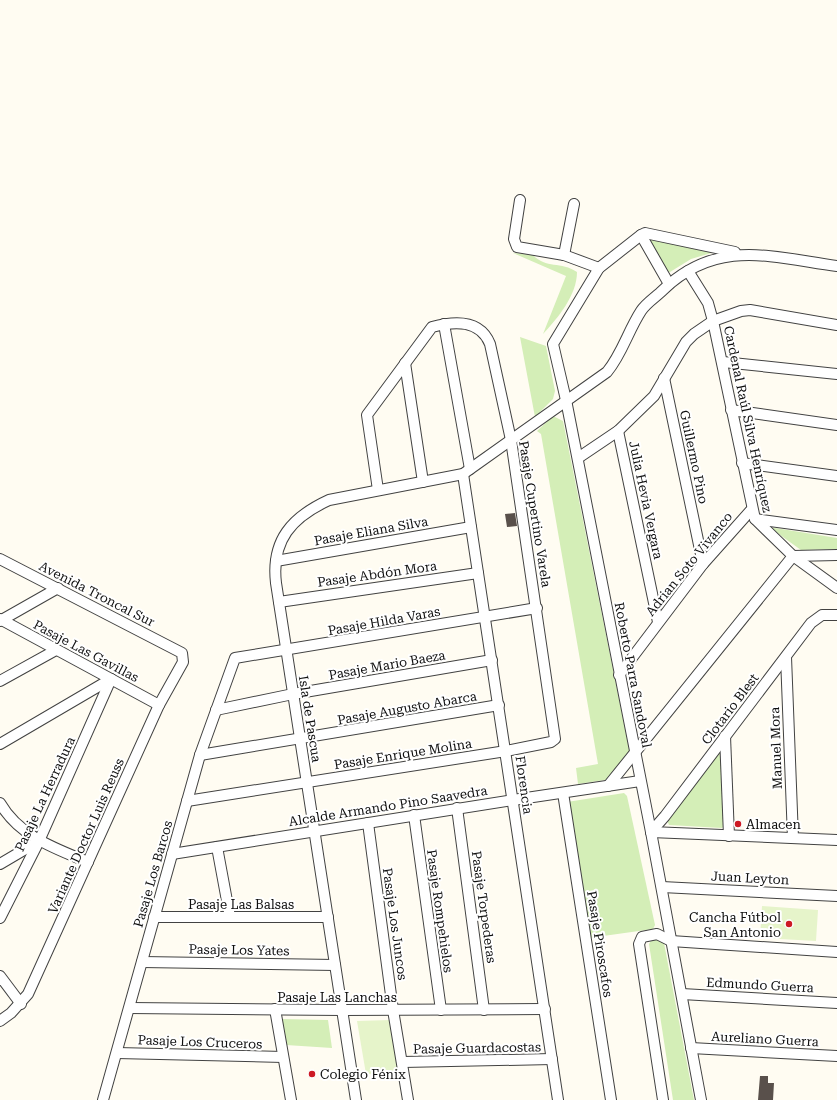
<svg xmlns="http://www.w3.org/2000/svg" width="837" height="1100" font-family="'Roboto Serif',serif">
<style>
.green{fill:#d4eeb7}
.pitch{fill:#e6f4ca}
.building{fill:#59504b}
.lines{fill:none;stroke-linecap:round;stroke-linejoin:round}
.street-casing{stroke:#424242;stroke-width:12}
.street{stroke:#fff;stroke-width:10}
.poi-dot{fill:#cd1924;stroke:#fff;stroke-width:1.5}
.labels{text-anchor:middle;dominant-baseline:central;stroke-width:4;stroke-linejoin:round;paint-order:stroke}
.street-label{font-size:13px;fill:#0f0f0f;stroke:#fff}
.poi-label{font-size:13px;fill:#0f0f0f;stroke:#fff;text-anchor:start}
</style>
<rect width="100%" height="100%" fill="#fffcf2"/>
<g class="green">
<path d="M650,237L718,251L691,259L670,272H667L645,240Z"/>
<path d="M513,253L533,255C546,269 561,261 577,272C577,295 558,318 543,334L566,276Z"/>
<path d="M520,337L546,346L555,391L553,399L535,417Z"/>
<path d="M553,416L563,421L630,754L611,779L578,784L576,768L598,764L541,434L537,431Z"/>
<path d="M769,527L837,538V549L801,550Z"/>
<path d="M720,750L723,754L725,825L722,828L669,825L667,820Z"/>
<path d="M624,793L627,796L655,925L653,929L589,938L567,802Z"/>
<path d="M656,938L664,943L694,1100H673L649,944L652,939Z"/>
<path d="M281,1019L328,1020L332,1048L286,1045Z"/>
</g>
<g class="pitch">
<path d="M762,906L818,910L816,941L760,938Z"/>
<path d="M391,1020L400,1073L366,1074L357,1021Z"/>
</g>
<g class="building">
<path d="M515,513L517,526L507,527L505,514Z"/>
<path d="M760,1076H768V1083H774L773,1100H758Z"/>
</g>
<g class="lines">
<defs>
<g id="street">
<path d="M520,200L514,239L517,247L564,255L599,268"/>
<path d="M641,235L669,284"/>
<path d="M564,255L574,204"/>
<path d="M688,271L708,303L713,321L755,519L793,556L837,588"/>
<path d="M444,324L470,469"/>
<path d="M723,362L837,374"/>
<path d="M405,363L423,482"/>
<path d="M664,378L703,564"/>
<path d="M731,410L837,425"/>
<path d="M618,431L658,622"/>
<path d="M578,458L618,431L654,396L686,342L694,334L713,321L741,311L750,310L837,325"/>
<path d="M742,463L837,476"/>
<path d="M463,474L558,1100"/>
<path d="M755,519L837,530"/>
<path d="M0,559L182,653L183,662L159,705L28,994L11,1013L0,1021"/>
<path d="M276,561L471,527"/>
<path d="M279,602L478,573"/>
<path d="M0,619L159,705"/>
<path d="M0,621L58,588"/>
<path d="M786,657L793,838"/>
<path d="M619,675L703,564L752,509"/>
<path d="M0,681L56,650"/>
<path d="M216,710L293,694L492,660"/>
<path d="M725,736L729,836"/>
<path d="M0,744L111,679"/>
<path d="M200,755L499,705"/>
<path d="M608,786L793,556L837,555"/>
<path d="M563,793L611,1100"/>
<path d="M187,801L506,751L551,742L555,739L511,440L490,344C480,319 454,321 432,327L367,415L378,490"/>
<path d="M0,803C19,836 54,848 88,862"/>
<path d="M457,808L484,1010"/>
<path d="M414,815L441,1010"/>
<path d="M368,823L393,1010L408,1100"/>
<path d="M651,832L665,816L811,623L822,615H837"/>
<path d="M651,832L837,840"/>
<path d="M217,847L230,917"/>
<path d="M172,854L513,800L640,781"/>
<path d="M0,864L39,841"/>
<path d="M662,887L837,896"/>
<path d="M154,917H328"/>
<path d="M0,918L39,841L111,679"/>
<path d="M142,962L335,965"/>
<path d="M0,976L21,1004"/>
<path d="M682,994L837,1003"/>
<path d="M130,1008L342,1010L545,1009"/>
<path d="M275,1009L291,1100"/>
<path d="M691,1048L837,1056"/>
<path d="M117,1053L283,1057"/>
<path d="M403,1062L552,1059"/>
<path d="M103,1100L200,755L235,658L537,608"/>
<path d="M356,1100L276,583C271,540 292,517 329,500L463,474L607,372C622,354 628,331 641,311C646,303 656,297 663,290C717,238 771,257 837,266"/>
<path d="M663,1100L639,944L642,937L657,934L671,941L837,952"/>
<path d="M701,1100L651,832L566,400L553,344L599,268L641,235L645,233L735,252"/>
</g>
</defs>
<use href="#street" class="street-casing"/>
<use href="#street" class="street"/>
</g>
<g class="poi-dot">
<circle cx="738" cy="824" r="4"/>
<circle cx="789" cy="924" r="4"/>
<circle cx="312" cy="1074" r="4"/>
</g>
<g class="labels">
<g class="street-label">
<text transform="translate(748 419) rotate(78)">Cardenal Raúl Silva Henríquez</text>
<text transform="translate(694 457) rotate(78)">Guillermo Pino</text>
<text transform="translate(646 500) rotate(78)">Julia Hevia Vergara</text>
<text transform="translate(535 514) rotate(81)">Pasaje Cupertino Varela</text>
<text transform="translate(371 531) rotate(-10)">Pasaje Eliana Silva</text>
<text transform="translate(689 564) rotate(-51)">Adrian Soto Vivanco</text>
<text transform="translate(377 574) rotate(-8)">Pasaje Abdón Mora</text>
<text transform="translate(97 594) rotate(27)">Avenida Troncal Sur</text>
<text transform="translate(384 621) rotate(-10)">Pasaje Hilda Varas</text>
<text transform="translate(86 651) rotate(28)">Pasaje Las Gavillas</text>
<text transform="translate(387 665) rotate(-10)">Pasaje Mario Baeza</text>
<text transform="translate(633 675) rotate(79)">Roberto Parra Sandoval</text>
<text transform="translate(407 708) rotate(-10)">Pasaje Augusto Abarca</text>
<text transform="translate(730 709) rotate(-53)">Clotario Blest</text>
<text transform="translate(310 719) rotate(81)">Isla de Pascua</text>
<text transform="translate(776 748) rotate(-92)">Manuel Mora</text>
<text transform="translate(403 754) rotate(-9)">Pasaje Enrique Molina</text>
<text transform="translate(524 785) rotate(82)">Florencia</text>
<text transform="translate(45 794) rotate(-65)">Pasaje La Herradura</text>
<text transform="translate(388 806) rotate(-9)">Alcalde Armando Pino Saavedra</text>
<text transform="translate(86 836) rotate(-66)">Variante Doctor Luis Reuss</text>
<text transform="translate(153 874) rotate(-74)">Pasaje Los Barcos</text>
<text transform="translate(750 878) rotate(3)">Juan Leyton</text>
<text x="241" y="904">Pasaje Las Balsas</text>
<text transform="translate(484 907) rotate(82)">Pasaje Torpederas</text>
<text transform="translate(440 911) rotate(82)">Pasaje Rompehielos</text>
<text transform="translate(395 924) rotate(82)">Pasaje Los Juncos</text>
<text transform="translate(600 944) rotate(81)">Pasaje Piroscafos</text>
<text transform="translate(239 950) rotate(1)">Pasaje Los Yates</text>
<text transform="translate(760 985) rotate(3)">Edmundo Guerra</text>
<text x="337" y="997">Pasaje Las Lanchas</text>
<text transform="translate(765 1039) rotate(3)">Aureliano Guerra</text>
<text transform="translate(200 1042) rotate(2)">Pasaje Los Cruceros</text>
<text transform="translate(477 1048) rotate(-1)">Pasaje Guardacostas</text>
</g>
<g class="poi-label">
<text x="746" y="824">Almacen</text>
<text x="781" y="917" text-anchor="end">Cancha Fútbol<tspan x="781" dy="15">San Antonio</tspan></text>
<text x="320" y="1074">Colegio Fénix</text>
</g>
</g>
</svg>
